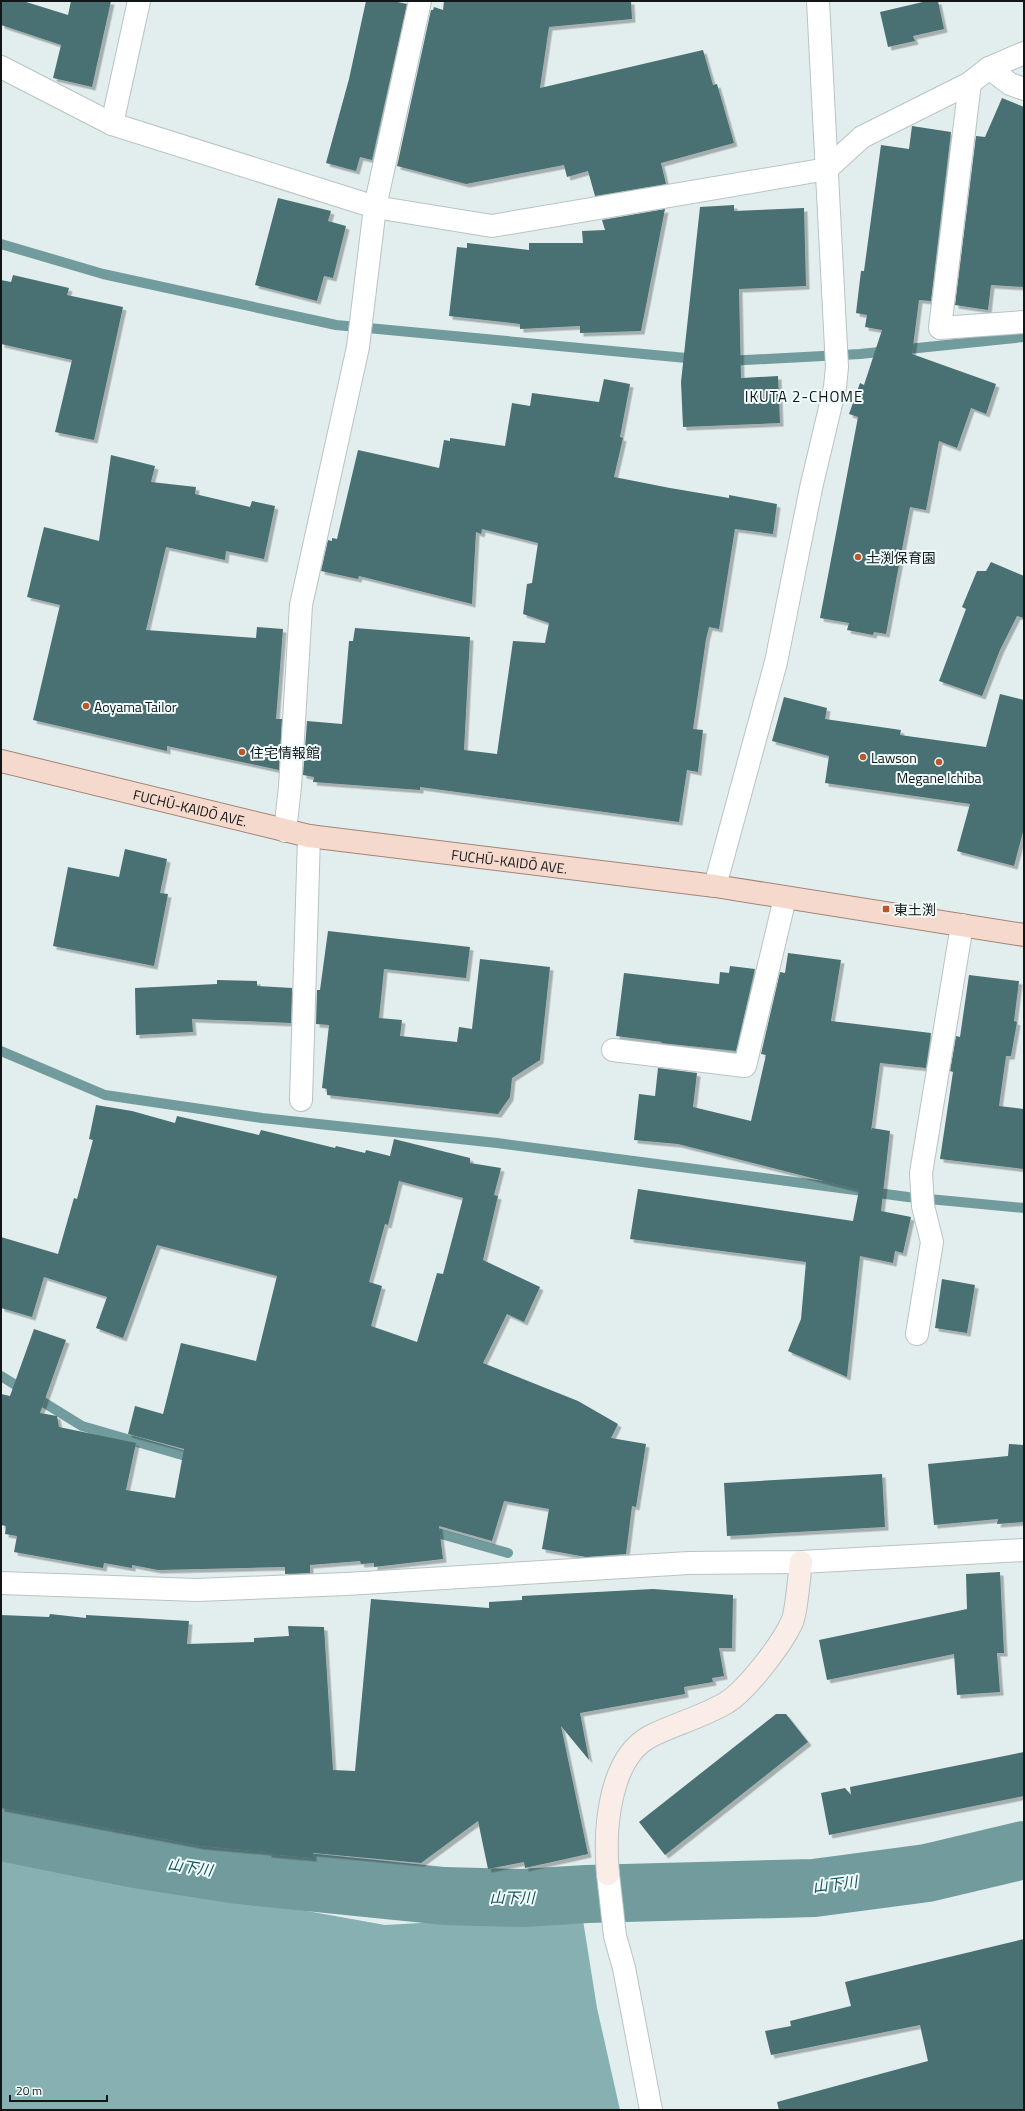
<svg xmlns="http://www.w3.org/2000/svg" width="1025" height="2111" font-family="'Titillium Web','Noto Sans JP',sans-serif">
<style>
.forest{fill:#86b0b2}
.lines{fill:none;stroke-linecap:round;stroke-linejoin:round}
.stream{stroke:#719b9d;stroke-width:10}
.river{stroke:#719b9d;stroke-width:58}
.building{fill:#487072;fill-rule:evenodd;filter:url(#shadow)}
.street-casing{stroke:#b9c3c4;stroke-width:24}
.secondary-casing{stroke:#b9c3c4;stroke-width:24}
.primary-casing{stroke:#a28478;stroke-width:24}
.street{stroke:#fff;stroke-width:22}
.secondary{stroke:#faece6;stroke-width:22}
.primary{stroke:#f6d9cd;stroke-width:22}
.poi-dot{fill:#bc5629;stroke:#effafb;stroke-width:1.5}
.labels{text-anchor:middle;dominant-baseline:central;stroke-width:4;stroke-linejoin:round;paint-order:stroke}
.poi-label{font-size:14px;fill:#121616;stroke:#effafb;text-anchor:start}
.street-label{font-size:14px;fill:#121616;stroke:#effafb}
.neighbourhood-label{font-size:15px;letter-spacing:1px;fill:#121616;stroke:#effafb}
.water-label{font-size:15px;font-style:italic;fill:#155255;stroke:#effafb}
</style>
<defs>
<filter id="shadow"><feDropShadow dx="3.5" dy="3.5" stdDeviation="0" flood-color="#0004"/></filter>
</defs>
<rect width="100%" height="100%" fill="#e2eded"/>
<path class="forest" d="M1,1856L385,1925L582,1914L597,2008L620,2110H1Z"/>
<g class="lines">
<g class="stream">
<path d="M1,244L103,274L336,325L697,359"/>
<path d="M727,361L860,354L1024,337"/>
<path d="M1,1051L105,1095L262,1118L497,1143L908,1197L1024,1208"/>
<path d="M1,1376L82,1426L196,1459"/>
<path d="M427,1530L508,1553"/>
</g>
<path class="river" d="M1,1832L136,1859L239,1875L444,1896L522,1898L587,1894L814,1888L927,1873L1024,1850"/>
</g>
<g class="building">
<path d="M1,1H23L68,15L71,1H111L92,87L53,78L61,45L1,25Z"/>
<path d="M366,1H393L407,4L372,160L360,157L356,171L326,163L349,79Z"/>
<path d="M444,1H631L632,19L549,27L540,88L703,50L713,85L717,84L734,143L661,163L666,184L595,196L588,171L567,177L564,165L466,184L397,166L431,10H433L434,7L443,10Z"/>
<path d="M927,1H938L944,29L913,36L915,41L888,47L880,12Z"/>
<path d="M1002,98L1024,107V287L991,285L988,310L955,305L976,136L985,137Z"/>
<path d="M912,126L951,132L931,301L919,300L912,354L996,384L986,414L971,408L957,448L939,441L926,510L910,507L886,634L874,632L873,635L847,630L849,623L820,618L858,417L849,414L860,383L864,385L882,330L865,327L867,315L856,313L861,271H864L881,145L909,149Z"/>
<path d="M278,198L331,211L328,221L346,226L333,278L324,276L317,301L255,285Z"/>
<path d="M734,205V211L804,208L806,286L739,289L741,378L778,376L780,423L683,427L681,382L700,207Z"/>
<path d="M665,209L641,331L580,333V326L520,329V324L449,316L457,247L467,248V243L529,250V243H583L582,231L605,230L602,220Z"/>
<path d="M13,275L69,288L67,295L123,307L94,440L55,432L72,360L1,344V280L11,282Z"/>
<path d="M604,379L630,384L620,437L623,438L614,477L670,488L729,498V495L777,504L773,534L735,529L719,629L709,627L706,639L693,729L703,730L698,772L687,770L679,822L420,787V790L313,782L314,777L303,775L307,721L342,724L349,641H353L355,628L470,637L464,750L497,754L513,641L545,643L549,623L523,614L527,584L532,583L538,543L482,529L481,534L476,532L472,604L359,576L358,579L321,571L328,540L332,541V538L337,539L358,450L439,468L444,440L450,441V438L505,446L512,403L530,406L532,393L599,402Z"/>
<path d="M111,455L155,466L151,482L196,487L195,494L250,507L252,501L275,506L264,559L226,551L225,560L166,547L146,630L256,638L257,627L283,629L276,719H282L279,770L167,746V751L33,720L60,605L27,597L44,527L99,541Z"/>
<path d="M991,562L1024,576V618L1017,616L1000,650L982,696L939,681L966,609L962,607L977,571H986Z"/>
<path d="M1000,694L1024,700V828L1014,866L957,851L970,804L825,783L829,756L772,741L784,697L827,708L825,719L901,730L900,735L986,747Z"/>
<path d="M125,849L167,859L160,893L168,894L154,966L53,946L68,867L119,877Z"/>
<path d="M328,931L470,947L466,978L384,969L379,1018L402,1020L400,1036L457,1042L459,1027L472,1029L480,959L550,967L540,1060L512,1078L510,1097L498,1114L327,1095V1089L322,1088L329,1025L316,1024L317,990H320Z"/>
<path d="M788,953L841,960L831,1021L931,1033L926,1068L880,1063L871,1131L872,1128L890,1131L881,1211L911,1217L903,1253L895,1251L893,1263L860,1256L847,1377L788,1351L801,1319L806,1262L630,1239L638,1189L853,1221L859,1190L678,1144L634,1140L639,1094L655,1096L658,1068L697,1073L693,1107L751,1121L766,1055L761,1054L780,972L785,973Z"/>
<path d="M730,966L755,969L736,1051L661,1043L662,1042L616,1036L624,973L719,984L720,972L729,973Z"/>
<path d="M969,975L1019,981L1014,1021L1017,1022L1011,1056H1006L999,1106L1024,1109V1169L940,1159L953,1072L950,1071L956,1036L960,1037Z"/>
<path d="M217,980L257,981V986L292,988L291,1023L192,1019L193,1032L136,1035L135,988L217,984Z"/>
<path d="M96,1105L132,1111L175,1123L177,1116L259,1135L261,1130L335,1148L336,1146L365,1153L366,1150L390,1156L394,1139L470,1158V1163L501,1168L494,1195L498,1196L483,1260L540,1287L524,1322L507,1314L483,1363L578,1401L618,1424L611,1438L646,1444L636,1507L632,1506L626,1554L586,1557L542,1549L549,1509L504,1501L492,1541L439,1526L443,1559L374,1567V1563L361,1564L360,1561L310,1565V1573L285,1574V1567L158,1570L132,1565V1568L104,1563L103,1568L14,1552L17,1536L5,1534L6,1526L1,1525V1394L10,1396L34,1329L66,1340L40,1413L57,1416L59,1427L136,1443L126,1490L175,1498L184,1449L128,1434L135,1406L163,1414L181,1343L256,1361L277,1276L157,1245L123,1338L96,1328L107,1297L44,1277L32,1317L1,1308V1237L58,1254L74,1198L77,1199L93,1140L89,1139ZM399,1181L463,1198L443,1274L437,1273L417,1342L371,1326L382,1286L369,1282L385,1224L388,1225Z"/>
<path d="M942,1279L975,1285L967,1333L935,1328Z"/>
<path d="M1009,1444L1024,1445V1522L997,1524L998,1519L934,1525L928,1464L1008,1456Z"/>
<path d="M882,1474L885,1527L727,1536L724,1483Z"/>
<path d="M1000,1572L1004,1653H997L1000,1692L957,1695L954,1654L827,1680L819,1640L967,1609L966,1574Z"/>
<path d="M653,1589L733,1595L732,1648H719L724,1676L712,1678L713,1682L684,1687L685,1694L580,1713L589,1760L561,1726L588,1854L525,1868L524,1862L488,1869L478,1821L421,1863L313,1853V1858L268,1854V1852L201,1846L1,1808V1615L49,1617L50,1614L86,1618V1615L189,1621L187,1644L254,1642V1638L289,1636L288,1626L324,1627L333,1770L355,1771L371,1599L489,1608V1602L522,1600V1596Z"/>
<path d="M776,1714H786L808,1742L665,1855L639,1822Z"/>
<path d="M1024,1752V1796L829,1835L821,1793L845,1788L851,1795L850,1787Z"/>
<path d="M1024,1939V2110H779L777,2102L928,2061L920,2025L771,2055L765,2031L791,2026L790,2021L851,2006L845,1982Z"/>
</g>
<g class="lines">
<defs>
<g id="street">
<path d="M1,67L112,124L375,207L492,226L827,169L862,137L970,83L989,68L1024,53"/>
<path d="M989,68L1010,84L1024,89"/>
<path d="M970,83L940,328L1024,322"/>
<path d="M112,124L139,1"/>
<path d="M285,831L290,787L301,605L358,347L375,207L420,1"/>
<path d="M715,886L776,662L811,488L835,387L837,367L818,1"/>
<path d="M613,1050L745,1066L785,898"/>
<path d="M301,1100L309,836"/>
<path d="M917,1334L932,1242L923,1206L921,1173L962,925"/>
<path d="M1,1583L197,1590L346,1584L689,1563L801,1562L1024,1550"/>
<path d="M608,1874L615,1936L624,1968L651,2110"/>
</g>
<path id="secondary" d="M608,1874C604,1832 608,1758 651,1736C675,1724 702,1717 726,1703C747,1690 782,1644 792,1622C797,1611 799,1575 801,1562"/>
<g id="primary">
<path id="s1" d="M1,761L309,836L715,886L1024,935"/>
</g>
</defs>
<use href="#street" class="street-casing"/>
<use href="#secondary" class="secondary-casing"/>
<use href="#primary" class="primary-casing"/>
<use href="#street" class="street"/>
<use href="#secondary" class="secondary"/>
<use href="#primary" class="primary"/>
</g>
<g class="poi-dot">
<circle cx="858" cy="557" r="4"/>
<circle cx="86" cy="706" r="4"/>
<circle cx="242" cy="752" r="4"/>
<circle cx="863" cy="757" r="4"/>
<circle cx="939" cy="762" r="4"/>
<rect x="882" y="905" width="8" height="8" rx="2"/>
</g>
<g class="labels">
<g class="poi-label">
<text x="866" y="557">土渕保育園</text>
<text x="94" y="706">Aoyama Tailor</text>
<text x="250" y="752">住宅情報館</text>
<text x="871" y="757">Lawson</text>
<text x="939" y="777" text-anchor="middle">Megane Ichiba</text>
<text x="894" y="909">東土渕</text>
</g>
<g class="street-label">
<text stroke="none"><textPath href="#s1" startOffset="195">FUCHŪ-KAIDŌ AVE.</textPath></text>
<text stroke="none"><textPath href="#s1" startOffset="519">FUCHŪ-KAIDŌ AVE.</textPath></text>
</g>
<g class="neighbourhood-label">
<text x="804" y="396">IKUTA 2-CHOME</text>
</g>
<g class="water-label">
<text transform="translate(190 1867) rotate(9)">山下川</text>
<text transform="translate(835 1884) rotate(-7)">山下川</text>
<text x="512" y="1897">山下川</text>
</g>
</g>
<rect width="1025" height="2111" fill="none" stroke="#121616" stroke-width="4"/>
<path d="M10 2095v6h97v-6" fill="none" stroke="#121616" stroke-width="2"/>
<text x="16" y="2095" font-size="12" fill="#121616" stroke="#effafb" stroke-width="3" paint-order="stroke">20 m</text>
</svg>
